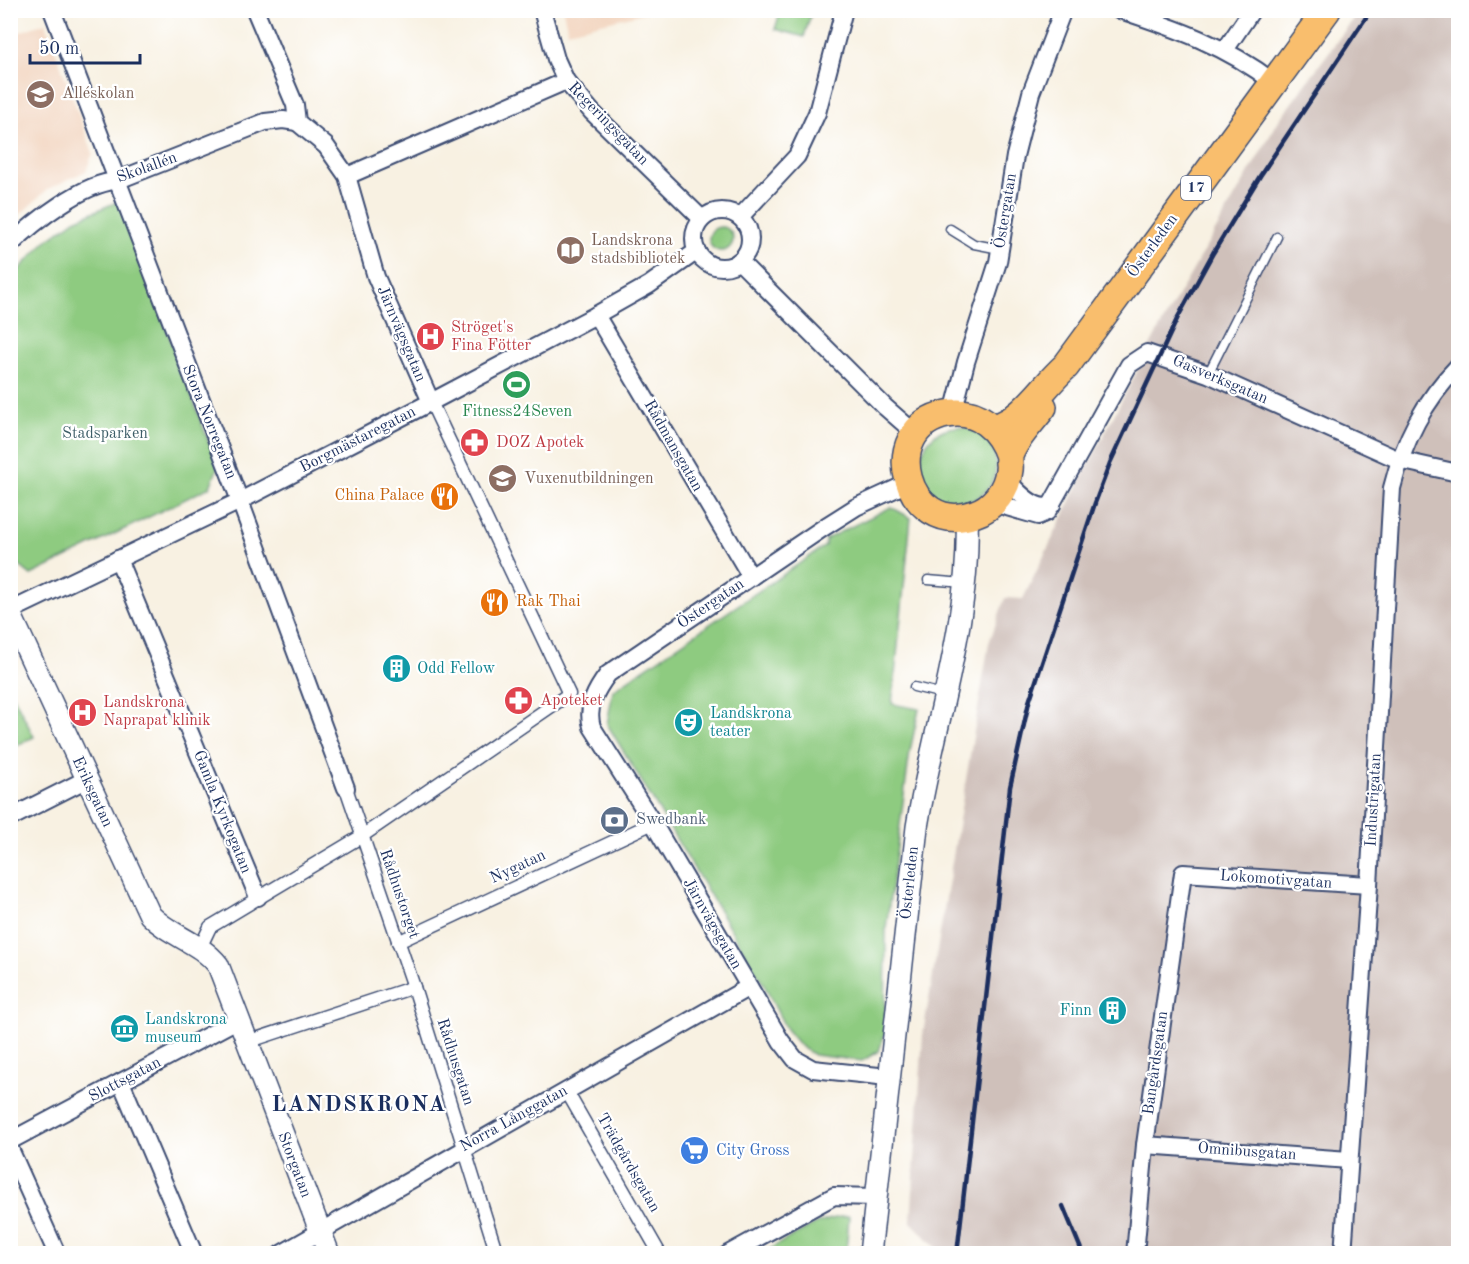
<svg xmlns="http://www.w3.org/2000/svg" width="1469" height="1264" font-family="'Old Standard TT',serif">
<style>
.built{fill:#f2d4be}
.industrial{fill:#cfc0ba}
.green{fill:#8ecb80;stroke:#547d6f;stroke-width:1.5}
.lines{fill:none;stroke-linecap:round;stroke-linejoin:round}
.service-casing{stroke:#3c4c72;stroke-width:11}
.pedestrian-casing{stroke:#3c4c72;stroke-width:15}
.minor-casing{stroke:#3c4c72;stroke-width:20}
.tertiary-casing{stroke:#3c4c72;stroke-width:24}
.primary-casing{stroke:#3c4c72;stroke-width:30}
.service{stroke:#fff;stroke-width:8}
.pedestrian{stroke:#fff;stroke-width:12}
.minor{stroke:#fff;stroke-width:16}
.tertiary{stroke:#fff;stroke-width:21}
.primary{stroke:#f9be6d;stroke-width:27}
.rail{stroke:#1b2f5e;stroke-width:4.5}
.labels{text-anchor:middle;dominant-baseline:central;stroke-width:4.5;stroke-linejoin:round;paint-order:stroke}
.shield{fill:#fff;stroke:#5f6d8e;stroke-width:1.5}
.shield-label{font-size:15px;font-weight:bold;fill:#1b2f5e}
.education-label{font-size:16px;fill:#785e54;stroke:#fff;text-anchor:start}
.street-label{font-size:16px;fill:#1b2f5e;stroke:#fff}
.health-label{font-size:16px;fill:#be3a42;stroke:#fff;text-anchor:start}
.leisure-label{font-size:16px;fill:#27864d;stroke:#fff}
.park-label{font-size:16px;fill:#3e5e68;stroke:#fff}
.food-label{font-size:16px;fill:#c56008;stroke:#fff;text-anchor:end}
.culture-label{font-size:16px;fill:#0d838f;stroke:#fff;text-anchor:start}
.service-label{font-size:16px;fill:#4e5e75;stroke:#fff;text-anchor:start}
.shop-label{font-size:16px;fill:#366cbe;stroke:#fff;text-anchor:start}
.district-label{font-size:22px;font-weight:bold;letter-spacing:1.5px;fill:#1b2f5e;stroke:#fff}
</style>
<rect width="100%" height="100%" fill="#fff"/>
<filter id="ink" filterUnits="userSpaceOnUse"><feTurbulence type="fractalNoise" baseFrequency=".0167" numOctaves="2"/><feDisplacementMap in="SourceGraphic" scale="12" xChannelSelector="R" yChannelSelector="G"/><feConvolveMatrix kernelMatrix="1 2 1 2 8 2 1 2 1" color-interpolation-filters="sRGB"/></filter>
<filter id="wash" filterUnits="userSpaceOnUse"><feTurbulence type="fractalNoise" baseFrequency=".008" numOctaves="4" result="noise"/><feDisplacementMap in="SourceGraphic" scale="24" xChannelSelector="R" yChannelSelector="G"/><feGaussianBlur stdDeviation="1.35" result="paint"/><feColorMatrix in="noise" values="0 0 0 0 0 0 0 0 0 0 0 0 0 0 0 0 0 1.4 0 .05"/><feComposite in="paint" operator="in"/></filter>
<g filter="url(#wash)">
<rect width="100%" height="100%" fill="#f8f1e2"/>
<g class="built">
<path d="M563,11V10L652,11L568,31Z"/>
<path d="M45,23L93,153L86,171L48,189L11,223V35Z"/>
</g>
<path class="industrial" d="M1359,11H1458V1253H935L936,1247L911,1222L923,1034L989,643L1005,598L1023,599L1086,469L1158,331L1279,120Z"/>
<g class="green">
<path d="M781,10L812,11L804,37L775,29Z"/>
<path d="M119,201L218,467L210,487L31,575L11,559V278L45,242L75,220Z"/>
<circle cx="721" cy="239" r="12"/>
<circle cx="958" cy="465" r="38"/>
<path d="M891,507L911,518L892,704L919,709L910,751L886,928L885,1033L879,1051L862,1061L814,1055L801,1047L786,1029L763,983L607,724L613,690L825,546L826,539Z"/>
<path d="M10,689L34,737L11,748H10Z"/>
<path d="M849,1216L846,1253H763C790,1238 817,1218 849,1216Z"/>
</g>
</g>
<g filter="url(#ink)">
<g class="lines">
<defs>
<g id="service">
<path d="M950,229L974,244L1000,249"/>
<path d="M1208,374L1277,237"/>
<path d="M928,580L964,583"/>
<path d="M914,687L943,694"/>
</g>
<g id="pedestrian">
<path d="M346,788L414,987L497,1254"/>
<path d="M398,942L653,823"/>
<path d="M200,948L210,927L362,836L569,694L431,402"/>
<path d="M247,1042L414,987"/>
<path d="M566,1090L660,1254"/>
</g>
<g id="minor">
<path d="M52,10L240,501L346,788"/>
<path d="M255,10L295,105L297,122L326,146L347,176L376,277L431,402"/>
<path d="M542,10L556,59L566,81L592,112L702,219"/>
<path d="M1120,10C1175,28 1227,46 1273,82"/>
<path d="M1225,50L1252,10"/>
<path d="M347,176L566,81"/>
<circle cx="722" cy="239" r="28"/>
<path d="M740,217L797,156L817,113L844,10"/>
<path d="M10,245C34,222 83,183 116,181L265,122L283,120L297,122"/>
<path d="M739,261L885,407L916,434"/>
<path d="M596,315L751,577"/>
<path d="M953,413L966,362L998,262L1015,156L1031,93L1063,10"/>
<path d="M1007,480C1017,491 1036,513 1052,505"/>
<path d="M993,503L1038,516L1047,512L1129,365L1147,353L1208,374L1399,460L1458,473"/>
<path d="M118,559L258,897"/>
<path d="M10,611L240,501L431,402L596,315L649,285L697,251"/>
<path d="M10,818L85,780"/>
<path d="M888,1077L813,1069L795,1059L781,1041L653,823L592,727C586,707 596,690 608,674L826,526L856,507L908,483"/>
<path d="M121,1082L194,1254"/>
<path d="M10,1141L239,1019"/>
<path d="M1145,1145L1349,1160"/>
<path d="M10,1149L57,1254"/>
<path d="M281,1254L749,987"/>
<path d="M728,1254L834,1196L876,1197"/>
<path d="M1135,1254L1145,1145L1183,873L1369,885"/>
<path d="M1343,1254L1369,885L1392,488C1404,440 1424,401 1458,366"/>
</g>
<g id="tertiary">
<path d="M10,613L150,915C170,936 200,942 218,965L329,1254"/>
<path d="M870,1254L917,827C934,723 971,622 967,516"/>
</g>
<g id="primary">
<path d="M994,428C1025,419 1042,387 1066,366L1327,10"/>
<path d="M1009,456C1000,429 978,408 947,414C876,428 906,538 974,514C993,508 1007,490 1009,470C1010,466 1008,460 1009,456C1014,439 1033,421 1043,407"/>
</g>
</defs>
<use href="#service" class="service-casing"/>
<use href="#pedestrian" class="pedestrian-casing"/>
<use href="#minor" class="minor-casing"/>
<use href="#tertiary" class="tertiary-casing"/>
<use href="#primary" class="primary-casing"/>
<use href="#service" class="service"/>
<use href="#pedestrian" class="pedestrian"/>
<use href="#minor" class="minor"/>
<use href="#tertiary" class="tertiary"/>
<use href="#primary" class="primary"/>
<g class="rail">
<path d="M1063,1206L1083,1254"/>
<path d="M957,1254L1010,787L1029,702L1095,503L1110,463L1178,317L1213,253L1260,176L1371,10"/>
</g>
</g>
</g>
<defs>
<symbol id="school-disc" viewBox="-11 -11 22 22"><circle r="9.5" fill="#8d6e63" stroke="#fff"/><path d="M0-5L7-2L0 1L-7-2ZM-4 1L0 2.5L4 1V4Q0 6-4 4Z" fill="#fff"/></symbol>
<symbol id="library-disc" viewBox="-11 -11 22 22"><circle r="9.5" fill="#8d6e63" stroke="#fff"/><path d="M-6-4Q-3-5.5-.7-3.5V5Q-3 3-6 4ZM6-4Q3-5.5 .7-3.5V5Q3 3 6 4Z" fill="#fff"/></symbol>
<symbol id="hospital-disc" viewBox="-11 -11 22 22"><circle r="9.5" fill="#e0444e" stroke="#fff"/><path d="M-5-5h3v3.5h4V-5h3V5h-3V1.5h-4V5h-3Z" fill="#fff"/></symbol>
<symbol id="stadium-disc" viewBox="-11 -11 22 22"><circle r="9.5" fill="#2e9e5b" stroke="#fff"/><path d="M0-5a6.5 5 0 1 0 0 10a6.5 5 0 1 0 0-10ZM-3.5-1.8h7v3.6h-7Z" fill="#fff"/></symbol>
<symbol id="pharmacy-disc" viewBox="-11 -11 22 22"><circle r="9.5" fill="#e0444e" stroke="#fff"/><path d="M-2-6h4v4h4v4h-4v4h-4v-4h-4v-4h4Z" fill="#fff"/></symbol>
<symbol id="restaurant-disc" viewBox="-11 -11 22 22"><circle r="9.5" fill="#e8710a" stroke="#fff"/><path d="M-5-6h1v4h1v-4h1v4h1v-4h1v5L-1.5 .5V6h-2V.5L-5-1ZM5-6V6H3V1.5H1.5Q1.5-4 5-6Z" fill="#fff"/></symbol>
<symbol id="building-disc" viewBox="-11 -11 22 22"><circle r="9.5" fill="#0f9aa8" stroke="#fff"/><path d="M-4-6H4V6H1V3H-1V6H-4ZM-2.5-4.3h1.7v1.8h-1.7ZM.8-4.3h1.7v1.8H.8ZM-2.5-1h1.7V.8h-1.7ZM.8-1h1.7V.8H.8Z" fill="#fff"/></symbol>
<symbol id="theatre-disc" viewBox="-11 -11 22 22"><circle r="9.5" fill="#0f9aa8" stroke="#fff"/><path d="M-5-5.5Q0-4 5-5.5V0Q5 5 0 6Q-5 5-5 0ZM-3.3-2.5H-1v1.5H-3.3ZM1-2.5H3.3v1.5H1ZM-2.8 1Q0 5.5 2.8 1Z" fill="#fff"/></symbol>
<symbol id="bank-disc" viewBox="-11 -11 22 22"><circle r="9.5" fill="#5c6f8a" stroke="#fff"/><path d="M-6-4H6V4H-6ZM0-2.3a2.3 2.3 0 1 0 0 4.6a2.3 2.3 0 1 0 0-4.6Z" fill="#fff"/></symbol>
<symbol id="museum-disc" viewBox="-11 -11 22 22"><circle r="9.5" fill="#0f9aa8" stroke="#fff"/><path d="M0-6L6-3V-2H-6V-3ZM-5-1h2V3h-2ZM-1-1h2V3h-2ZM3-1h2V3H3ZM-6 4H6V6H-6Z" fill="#fff"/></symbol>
<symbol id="supermarket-disc" viewBox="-11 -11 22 22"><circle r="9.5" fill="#3f7fe0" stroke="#fff"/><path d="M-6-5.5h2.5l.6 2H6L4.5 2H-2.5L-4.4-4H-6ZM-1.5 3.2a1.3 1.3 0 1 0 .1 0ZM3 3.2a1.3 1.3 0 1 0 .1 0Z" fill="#fff"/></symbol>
</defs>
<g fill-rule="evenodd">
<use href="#school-disc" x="24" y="78" width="33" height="33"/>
<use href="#library-disc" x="554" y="234" width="33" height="33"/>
<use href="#hospital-disc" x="414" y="320" width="33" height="33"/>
<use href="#stadium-disc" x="500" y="368" width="33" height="33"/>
<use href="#pharmacy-disc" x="458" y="426" width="33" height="33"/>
<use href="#school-disc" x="486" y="462" width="33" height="33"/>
<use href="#restaurant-disc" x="428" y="480" width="33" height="33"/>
<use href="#restaurant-disc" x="478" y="586" width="33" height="33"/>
<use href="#building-disc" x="380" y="652" width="33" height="33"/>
<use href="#pharmacy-disc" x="502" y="684" width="33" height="33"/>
<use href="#hospital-disc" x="66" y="696" width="33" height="33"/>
<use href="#theatre-disc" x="672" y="706" width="33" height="33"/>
<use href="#bank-disc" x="598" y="804" width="33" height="33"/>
<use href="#building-disc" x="1096" y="994" width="33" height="33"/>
<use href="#museum-disc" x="108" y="1012" width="33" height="33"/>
<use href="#supermarket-disc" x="678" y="1134" width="33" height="33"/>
</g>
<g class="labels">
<rect class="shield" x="1181" y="176" width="30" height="24" rx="4.5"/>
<g class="shield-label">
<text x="1196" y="188">17</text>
</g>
<g class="education-label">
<text x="62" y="94">Alléskolan</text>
<text x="591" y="241">Landskrona<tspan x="591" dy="18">stadsbibliotek</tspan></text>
<text x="524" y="479">Vuxenutbildningen</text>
</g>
<g class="street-label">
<text transform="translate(608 124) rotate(46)">Regeringsgatan</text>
<text transform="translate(147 168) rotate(-20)">Skolallén</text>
<text transform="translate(1006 211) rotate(-81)">Östergatan</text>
<text transform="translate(1153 246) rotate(-54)">Österleden</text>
<text transform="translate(401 334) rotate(67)">Järnvägsgatan</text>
<text transform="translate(1220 380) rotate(23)">Gasverksgatan</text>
<text transform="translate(209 422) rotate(68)">Stora Norregatan</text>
<text transform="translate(358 440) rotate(-27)">Borgmästaregatan</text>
<text transform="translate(673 446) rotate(60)">Rådmansgatan</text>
<text transform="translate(711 604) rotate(-34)">Östergatan</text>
<text transform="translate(92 792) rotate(65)">Eriksgatan</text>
<text transform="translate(1374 800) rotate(-87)">Industrigatan</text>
<text transform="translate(222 812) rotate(68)">Gamla Kyrkogatan</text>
<text transform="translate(518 867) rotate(-25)">Nygatan</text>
<text transform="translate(1276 880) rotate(4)">Lokomotivgatan</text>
<text transform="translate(910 883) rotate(-84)">Österleden</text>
<text transform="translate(399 894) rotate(71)">Rådhustorget</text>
<text transform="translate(712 924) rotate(60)">Järnvägsgatan</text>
<text transform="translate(455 1062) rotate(72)">Rådhusgatan</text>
<text transform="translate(1156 1063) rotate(-82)">Bangårdsgatan</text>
<text transform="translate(125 1080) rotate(-28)">Slottsgatan</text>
<text transform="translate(514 1119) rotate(-29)">Norra Långgatan</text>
<text transform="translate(1247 1152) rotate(4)">Omnibusgatan</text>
<text transform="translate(628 1163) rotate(60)">Trädgårdsgatan</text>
<text transform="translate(294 1165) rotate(69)">Storgatan</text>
</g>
<g class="health-label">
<text x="451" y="328">Ströget's<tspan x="451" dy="18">Fina Fötter</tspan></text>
<text x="496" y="443">DOZ Apotek</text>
<text x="540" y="701">Apoteket</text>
<text x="103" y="703">Landskrona<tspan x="103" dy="18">Naprapat klinik</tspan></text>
</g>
<g class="leisure-label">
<text x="517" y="412">Fitness24Seven</text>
</g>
<g class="park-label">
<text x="105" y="434">Stadsparken</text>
</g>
<g class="food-label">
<text x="424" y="496">China Palace</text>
<text x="516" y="602" text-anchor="start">Rak Thai</text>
</g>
<g class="culture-label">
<text x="417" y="669">Odd Fellow</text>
<text x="710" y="714">Landskrona<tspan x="710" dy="18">teater</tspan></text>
<text x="1092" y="1011" text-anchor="end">Finn</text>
<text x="145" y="1020">Landskrona<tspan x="145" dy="18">museum</tspan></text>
</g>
<g class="service-label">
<text x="636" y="820">Swedbank</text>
</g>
<g class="shop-label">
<text x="716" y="1151">City Gross</text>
</g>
<g class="district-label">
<text x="359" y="1105">LANDSKRONA</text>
</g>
</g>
<rect width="1469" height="1264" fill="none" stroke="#fff" stroke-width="36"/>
<path d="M30 54v9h110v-9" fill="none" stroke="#1b2f5e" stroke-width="3"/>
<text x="39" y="54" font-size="18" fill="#1b2f5e" stroke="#ffffff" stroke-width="4.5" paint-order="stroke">50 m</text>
</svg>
